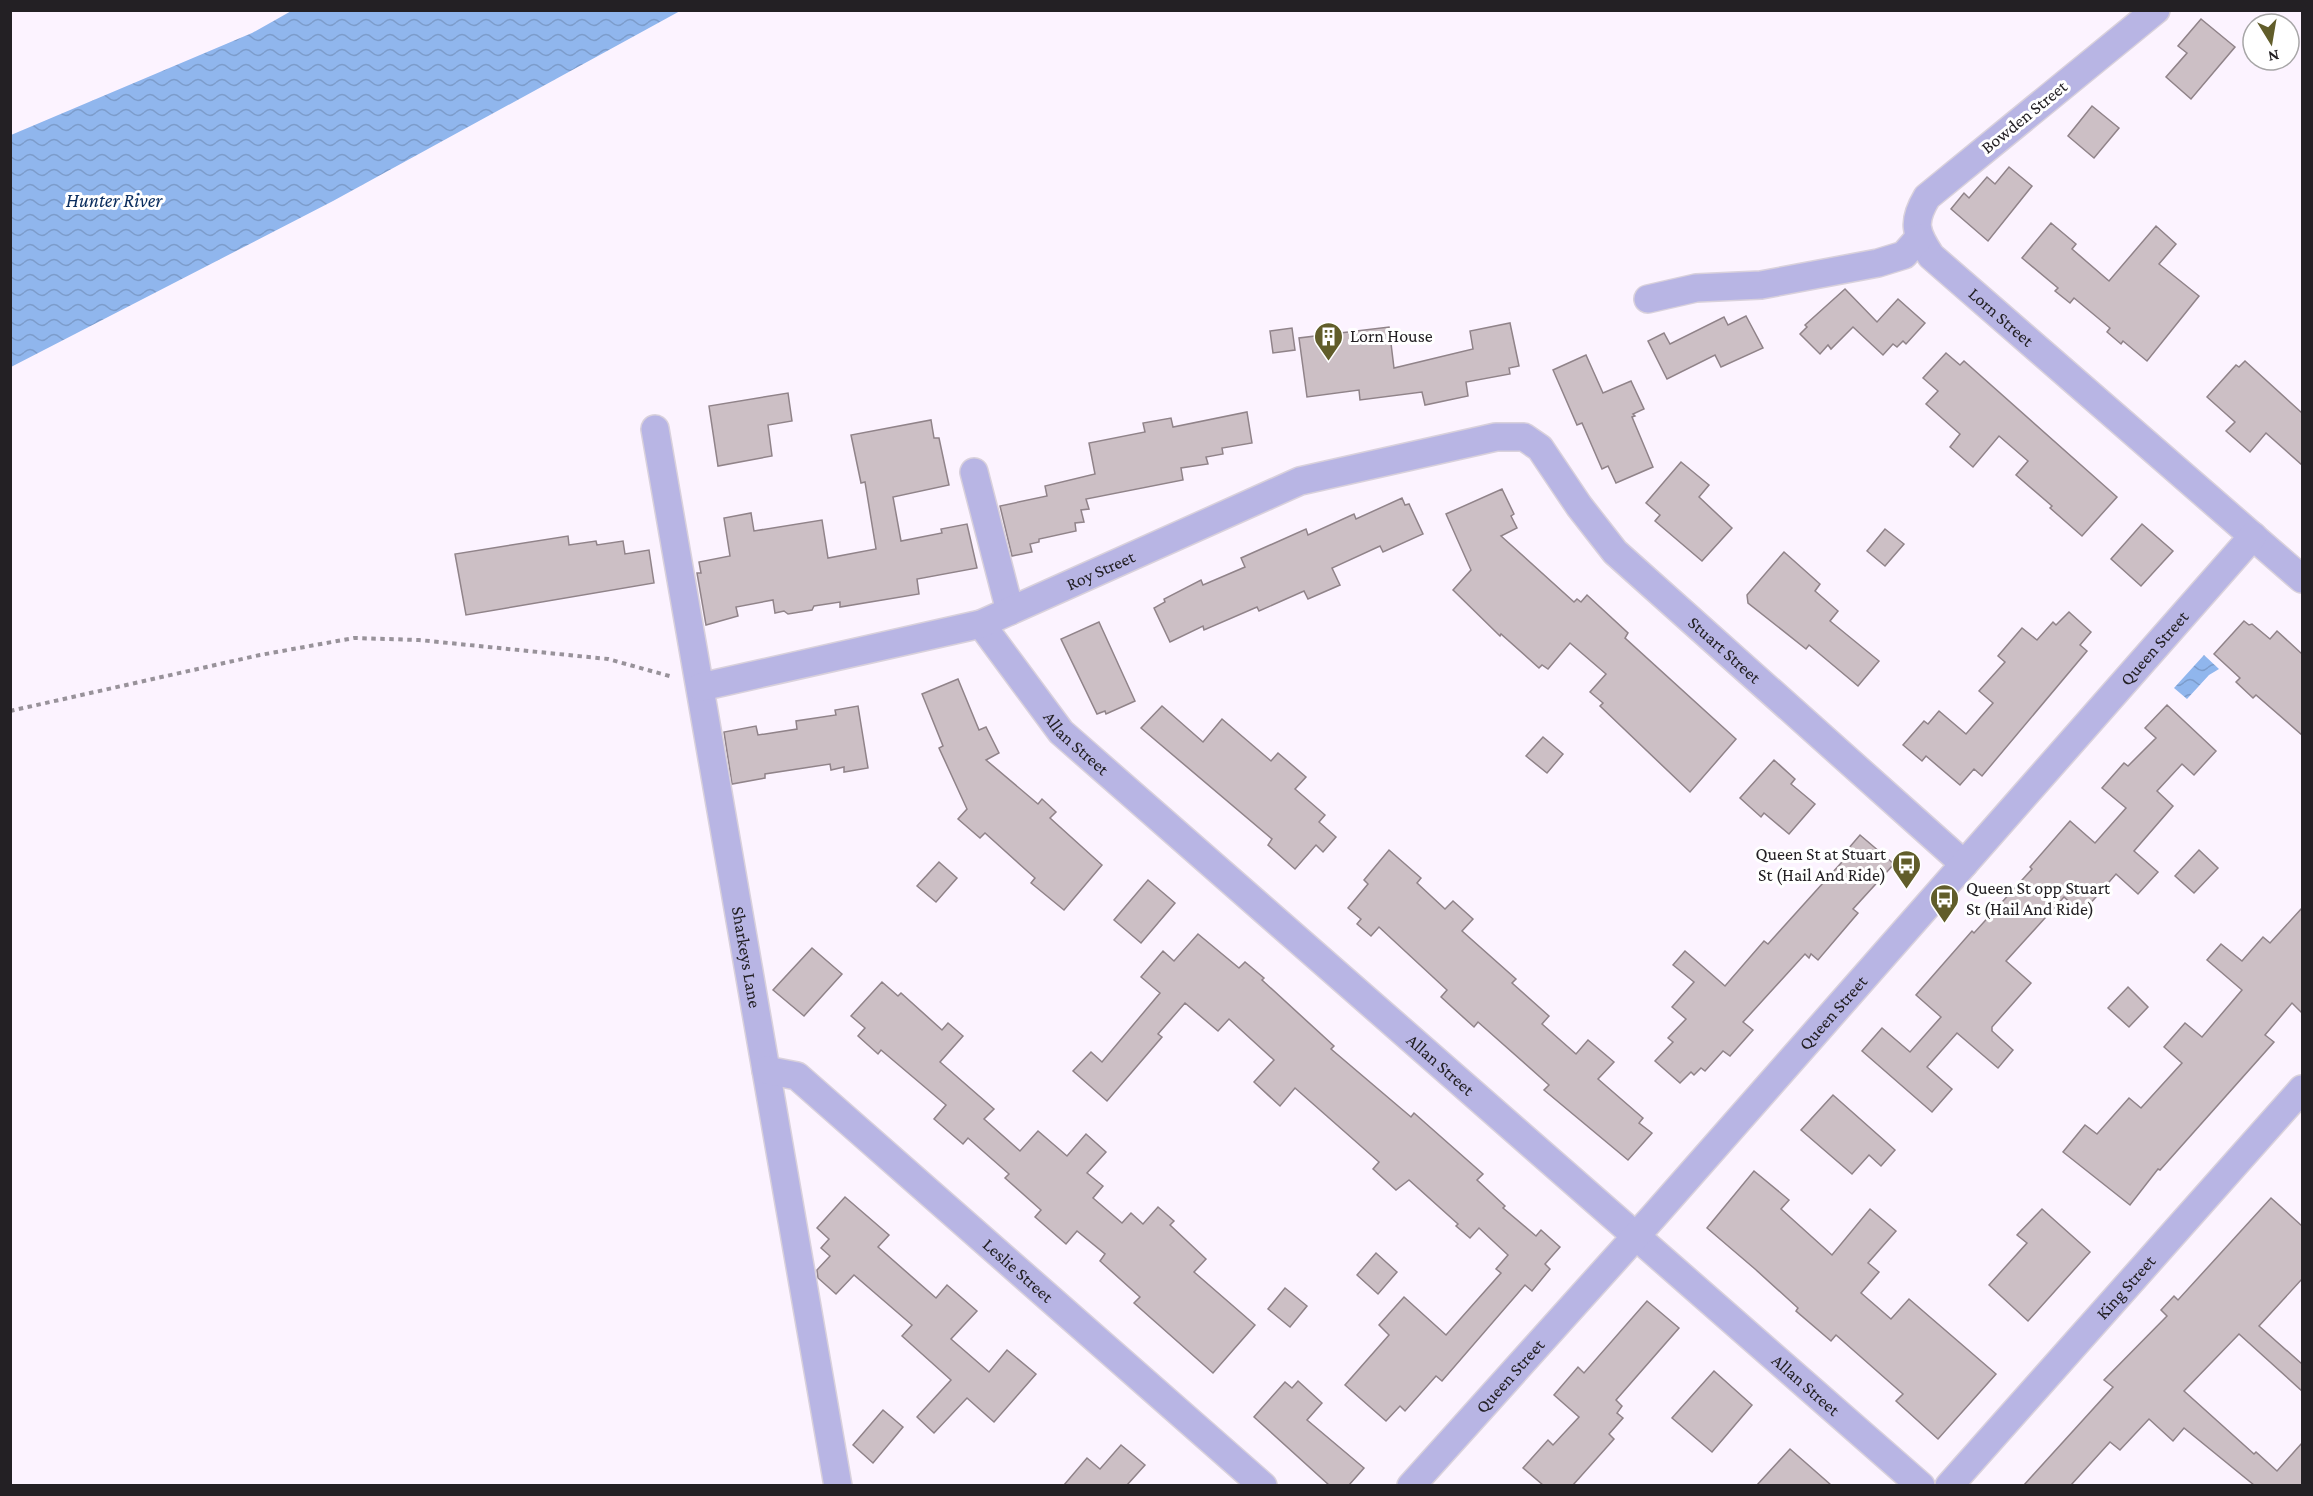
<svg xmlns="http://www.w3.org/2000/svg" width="2313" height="1496" font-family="'Crimson Pro',serif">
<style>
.water{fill:url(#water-waves)}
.building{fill:#ccbfc5;stroke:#908389;stroke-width:1.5}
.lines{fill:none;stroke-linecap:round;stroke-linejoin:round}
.minor-casing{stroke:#d9d1dc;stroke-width:30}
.path{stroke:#98929a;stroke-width:4;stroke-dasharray:4.5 4.5;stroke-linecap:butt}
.minor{stroke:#b8b5e4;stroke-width:27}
.labels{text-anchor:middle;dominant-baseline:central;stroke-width:6;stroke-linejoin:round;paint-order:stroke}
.street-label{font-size:18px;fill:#232024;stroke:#fff}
.poi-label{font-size:18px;fill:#232024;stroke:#fff;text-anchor:start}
.water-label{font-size:20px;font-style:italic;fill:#0a2d5e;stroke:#fff}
</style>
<defs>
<pattern id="water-waves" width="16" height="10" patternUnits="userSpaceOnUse" patternTransform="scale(1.5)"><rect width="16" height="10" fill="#90b6ed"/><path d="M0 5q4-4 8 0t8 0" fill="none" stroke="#7c9ccb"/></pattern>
</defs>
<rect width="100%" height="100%" fill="#fcf3ff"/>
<g class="water">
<path d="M293,10L680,11L333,201L11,367V135L252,33Z"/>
<path d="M2204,655L2219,669L2209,675L2187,699L2174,688Z"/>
</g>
<g class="building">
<path d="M2201,19L2235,47L2191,99L2166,77L2187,53L2178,46Z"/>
<path d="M2092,106L2119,128L2094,158L2068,136Z"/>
<path d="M2009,167L2032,186L1988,241L1951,209L1964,193L1969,198L1987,177L1995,184Z"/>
<path d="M2051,223L2076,244L2072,249L2109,281L2156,226L2176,244L2159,264L2199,296L2147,361L2123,341L2121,344L2107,332L2110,328L2074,298L2070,303L2055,291L2058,288L2022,258Z"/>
<path d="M1845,289L1877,322L1898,299L1925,323L1906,344L1903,341L1897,347L1893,344L1883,355L1853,327L1831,349L1828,345L1820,354L1800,334L1807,327L1805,325Z"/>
<path d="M1746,316L1763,348L1721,367L1715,355L1667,379L1648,341L1664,333L1670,344L1724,317L1728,325Z"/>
<path d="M1510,323L1519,366L1509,368L1510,374L1466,382L1468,396L1425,405L1422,392L1360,400L1359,390L1307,397L1299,338L1389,327L1394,368L1473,349L1470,331Z"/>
<path d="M1292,328L1295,350L1273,353L1270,331Z"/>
<path d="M1946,353L1960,365L1964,361L2117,497L2082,536L2050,508L2052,506L2016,475L2028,461L1999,436L1973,467L1950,447L1960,434L1926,404L1938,391L1923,378Z"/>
<path d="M1586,355L1603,393L1631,381L1644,409L1633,414L1635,416L1632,417L1653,467L1616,483L1608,466L1602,469L1582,423L1577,425L1553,370Z"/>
<path d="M2245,361L2302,413V465L2266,433L2250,452L2226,431L2235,422L2207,397L2236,365L2239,367Z"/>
<path d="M788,393L792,421L768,425L772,456L718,466L709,406Z"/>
<path d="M1247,412L1252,443L1222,448L1223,454L1206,457L1208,464L1181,468L1183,480L1086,499L1089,509L1081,510L1084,522L1075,523L1076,531L1039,539V542L1030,544L1032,552L1012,556L1000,506L1047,496L1045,486L1095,474L1089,443L1145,432L1143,423L1171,418L1173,427Z"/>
<path d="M931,420L934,438H939L949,485L893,497L901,541L942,533L941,529L967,524L977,568L917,579L919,594L840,607V602L814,606L812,610L788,614L784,611L775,613L773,600L736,607L738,616L706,625L697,573H701L699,562L730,556L724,518L751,513L754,531L822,520L828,558L876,549L865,482L861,483L851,435Z"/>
<path d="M1681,462L1709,485L1699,497L1732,528L1702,561L1655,521L1660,515L1646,503Z"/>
<path d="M1502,489L1514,514L1511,516L1517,528L1501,536L1574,602L1577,599L1581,602L1587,595L1628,633L1625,638L1736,739L1690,792L1600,706L1603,703L1590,692L1606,674L1570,643L1548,669L1542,665L1539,668L1501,634L1500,636L1453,590L1471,570L1446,514Z"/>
<path d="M1402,498L1405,505L1409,504L1423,534L1383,552L1380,546L1332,568L1340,585L1308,599L1304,591L1259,611L1257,607L1204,630L1203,626L1170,642L1154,608L1165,602L1164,599L1201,580L1203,585L1245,567L1241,558L1306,529L1308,535L1354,514L1356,519Z"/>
<path d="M2142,524L2173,551L2141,586L2111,559Z"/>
<path d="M1885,529L1904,544L1885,566L1867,551Z"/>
<path d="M568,536L569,545L596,541L597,545L623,541L625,554L649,550L654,583L466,615L455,554Z"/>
<path d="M1784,552L1820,584L1815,591L1838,611L1830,621L1879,661L1858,686L1809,645L1806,649L1748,603L1747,595Z"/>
<path d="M2069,612L2091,632L2080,645L2087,651L1982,776L1974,769L1960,785L1926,756L1922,761L1903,745L1924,721L1928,724L1939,711L1966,734L1993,703L1979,691L2005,662L1998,656L2022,628L2037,640L2053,622L2056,625Z"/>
<path d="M2244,621L2249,625L2252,624L2270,639L2277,631L2302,654V735L2256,695L2253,698L2236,682L2240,678L2214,654Z"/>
<path d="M1099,622L1135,701L1106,714L1105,711L1097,714L1061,639Z"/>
<path d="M958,679L979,730L986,727L999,753L986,760L1038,804L1042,799L1056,812L1050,818L1102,865L1064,910L1031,883L1035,878L985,833L980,838L958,819L967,809L939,748L943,746L922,694Z"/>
<path d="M2167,705L2216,751L2194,775L2182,764L2157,791L2173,806L2134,851L2158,872L2138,894L2116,874L2082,913L2064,897L2006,961L2031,983L1992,1027V1031L2013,1050L1998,1068L1957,1033L1927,1067L1952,1089L1932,1112L1862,1051L1882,1028L1910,1052L1941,1017L1916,995L1972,931L1974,933L2032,869L2030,867L2070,821L2095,843L2126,808L2102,788L2124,763L2128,766L2156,738L2145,728Z"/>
<path d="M858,706L868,768L844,772V767L831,770L830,764L765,774V778L732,784L724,732L756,726L758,735L797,729L796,721L836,715L835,710Z"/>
<path d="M1162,706L1203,742L1222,719L1271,761L1278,753L1306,777L1295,789L1325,815L1319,822L1336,837L1323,852L1316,845L1295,869L1268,845L1272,839L1141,728Z"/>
<path d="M1543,737L1563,754L1547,773L1526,756Z"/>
<path d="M1774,760L1795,779L1791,784L1815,804L1789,834L1764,813L1761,817L1740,798Z"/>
<path d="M1860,835L1894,864L1853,909L1858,913L1818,960L1811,954L1809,958L1805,954L1743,1022L1753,1030L1730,1056L1723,1051L1705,1071L1701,1068L1694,1075L1691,1072L1680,1083L1655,1061L1673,1042L1668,1038L1686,1019L1672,1007L1694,982L1673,965L1685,951L1725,986L1764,941L1768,944L1851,852L1848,849Z"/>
<path d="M1389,850L1421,878L1417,883L1445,909L1453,901L1473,919L1462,931L1516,979L1512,983L1549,1016L1542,1024L1576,1054L1588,1040L1614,1062L1598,1079L1643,1118L1639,1123L1652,1133L1628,1160L1544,1090L1549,1085L1478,1022L1474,1027L1441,997L1447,990L1379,927L1371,936L1357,924L1361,919L1348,908L1368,884L1364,880Z"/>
<path d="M2199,850L2218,868L2194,893L2175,876Z"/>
<path d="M939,862L957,878L936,902L917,886Z"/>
<path d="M1148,880L1175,903L1141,943L1114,920Z"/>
<path d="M2302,908V1013L2292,1003L2265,1035L2274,1042L2160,1170L2158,1169L2130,1205L2063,1152L2085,1125L2097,1134L2129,1098L2141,1108L2182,1063L2164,1047L2185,1023L2202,1037L2242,990L2207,960L2221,944L2242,961L2263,937L2270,943Z"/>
<path d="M1198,934L1239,968L1245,962L1264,978L1262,980L1334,1046L1331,1049L1411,1117L1414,1113L1483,1174L1477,1180L1505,1206L1503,1208L1536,1236L1541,1230L1560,1247L1545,1264L1550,1269L1532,1291L1525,1285L1442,1381L1436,1376L1405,1411L1400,1406L1386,1421L1345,1385L1389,1335L1379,1325L1404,1297L1446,1335L1501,1273L1496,1269L1508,1255L1479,1228L1470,1238L1456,1226L1458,1224L1409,1180L1396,1190L1373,1169L1379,1162L1295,1088L1280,1106L1254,1082L1274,1060L1229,1019L1218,1031L1185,1003L1158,1034L1162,1037L1107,1101L1073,1071L1091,1052L1102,1062L1160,993L1141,977L1163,951L1174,961Z"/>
<path d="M812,948L842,974L804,1016L773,990Z"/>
<path d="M882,982L898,996L901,993L942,1030L948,1023L963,1036L940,1062L994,1109L984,1119L1020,1151L1038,1131L1067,1156L1086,1134L1106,1152L1087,1173L1103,1186L1093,1198L1122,1223L1131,1213L1143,1224L1158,1207L1174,1221L1170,1225L1206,1259L1194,1272L1255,1325L1213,1373L1134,1303L1140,1297L1100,1261L1105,1254L1077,1231L1066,1244L1035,1217L1041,1210L1005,1178L1009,1174L968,1138L963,1144L934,1119L946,1105L881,1050L878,1054L858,1036L865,1028L851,1016Z"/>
<path d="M2128,987L2148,1007L2129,1027L2108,1008Z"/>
<path d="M1833,1095L1895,1150L1881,1166L1869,1155L1852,1174L1801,1130Z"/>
<path d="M1754,1171L1789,1200L1781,1209L1832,1255L1870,1209L1896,1231L1868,1263L1879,1272L1861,1293L1891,1319L1909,1299L1996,1374L1938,1439L1896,1401L1903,1394L1836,1335L1831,1341L1796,1311L1798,1308L1755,1269L1707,1228Z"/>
<path d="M845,1197L889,1235L878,1247L936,1298L947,1285L977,1311L951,1339L989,1372L1007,1350L1036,1374L994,1422L967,1398L934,1433L917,1417L951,1380L902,1336L912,1325L854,1275L836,1294L818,1278L817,1270L830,1256L821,1248L829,1239L817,1228Z"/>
<path d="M2271,1198L2302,1226V1279L2259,1326L2302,1364V1391L2239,1334L2184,1391L2254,1454L2256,1452L2277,1471L2302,1443V1485H2254L2184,1428L2173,1441L2149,1419L2120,1450L2110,1442L2071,1485H2024L2113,1387L2104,1380L2167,1316L2161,1310L2174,1296L2178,1300Z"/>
<path d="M2042,1209L2090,1252L2028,1321L1989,1285L2027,1243L2017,1235Z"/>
<path d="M1376,1253L1397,1272L1378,1294L1357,1275Z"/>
<path d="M1285,1288L1307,1306L1290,1327L1268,1309Z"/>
<path d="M1647,1301L1679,1328L1616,1400L1622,1406L1617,1413L1623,1418L1609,1434L1614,1439L1573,1485H1543L1523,1468L1548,1440L1553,1445L1579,1417L1554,1395L1578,1367L1584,1373Z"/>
<path d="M1714,1371L1752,1405L1712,1452L1672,1418Z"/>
<path d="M1298,1381L1322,1403L1307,1420L1364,1468L1349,1485H1329L1254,1417L1285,1382L1292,1388Z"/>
<path d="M883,1410L903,1427L873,1463L853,1445Z"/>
<path d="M1121,1445L1145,1465L1127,1485H1064L1087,1458L1100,1469Z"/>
<path d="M1790,1449L1831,1485H1757Z"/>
</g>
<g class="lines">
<defs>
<g id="minor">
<path id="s1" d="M2156,10L1927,197C1912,222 1915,232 1931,256L2302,579"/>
<path d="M1648,299L1696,288L1761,285L1878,263L1904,255L1919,238"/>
<path id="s2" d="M655,429L838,1486"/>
<path d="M974,472L1010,611"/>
<path id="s3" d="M981,624L1061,732L1921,1486"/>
<path id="s4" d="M701,687L981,624L1300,481L1496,437H1524L1540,448L1579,506L1615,552L1964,864"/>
<path id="s5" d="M766,1070L797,1076L1263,1486"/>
<path id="s6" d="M1411,1486L1654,1216L2253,536"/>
<path id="s7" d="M1949,1486L2302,1089"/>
</g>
</defs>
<use href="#minor" class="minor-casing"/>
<path class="path" d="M10,711L260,655L354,638L419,640L608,659L673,677"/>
<use href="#minor" class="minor"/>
</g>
<defs>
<symbol id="building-pin" viewBox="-11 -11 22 30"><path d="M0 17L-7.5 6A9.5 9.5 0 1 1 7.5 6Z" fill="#615d2a" stroke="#fff"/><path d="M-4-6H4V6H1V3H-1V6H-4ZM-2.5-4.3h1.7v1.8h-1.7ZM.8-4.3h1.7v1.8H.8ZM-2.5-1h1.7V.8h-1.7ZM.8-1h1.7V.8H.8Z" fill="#fff"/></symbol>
<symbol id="bus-pin" viewBox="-11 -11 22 30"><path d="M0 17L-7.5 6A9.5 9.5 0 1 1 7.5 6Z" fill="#615d2a" stroke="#fff"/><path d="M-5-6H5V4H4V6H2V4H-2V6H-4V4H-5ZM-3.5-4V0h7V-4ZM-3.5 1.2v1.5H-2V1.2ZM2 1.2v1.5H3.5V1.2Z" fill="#fff"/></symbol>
</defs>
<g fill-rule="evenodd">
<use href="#building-pin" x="1312" y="320" width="33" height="45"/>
<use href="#bus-pin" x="1890" y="848" width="33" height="45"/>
<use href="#bus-pin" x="1928" y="882" width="33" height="45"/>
</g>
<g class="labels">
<g class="street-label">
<text transform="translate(2024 117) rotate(-39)">Bowden Street</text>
<text stroke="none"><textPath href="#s1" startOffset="453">Lorn Street</textPath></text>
<text stroke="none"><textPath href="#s4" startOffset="418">Roy Street</textPath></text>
<text stroke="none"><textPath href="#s6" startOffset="1120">Queen Street</textPath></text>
<text stroke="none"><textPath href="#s4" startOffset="1160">Stuart Street</textPath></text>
<text stroke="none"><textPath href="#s3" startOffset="153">Allan Street</textPath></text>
<text stroke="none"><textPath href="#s2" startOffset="536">Sharkeys Lane</textPath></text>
<text stroke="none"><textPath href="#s6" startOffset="634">Queen Street</textPath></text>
<text stroke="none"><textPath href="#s3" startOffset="639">Allan Street</textPath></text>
<text stroke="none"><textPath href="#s5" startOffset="326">Leslie Street</textPath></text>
<text stroke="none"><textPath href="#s7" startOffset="266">King Street</textPath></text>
<text stroke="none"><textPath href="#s6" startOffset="148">Queen Street</textPath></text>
<text stroke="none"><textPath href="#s3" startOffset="1125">Allan Street</textPath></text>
</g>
<g class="poi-label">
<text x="1350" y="336">Lorn House</text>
<text x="1886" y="854" text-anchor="end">Queen St at Stuart<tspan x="1886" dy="21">St (Hail And Ride)</tspan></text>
<text x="1966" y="888">Queen St opp Stuart<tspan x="1966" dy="21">St (Hail And Ride)</tspan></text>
</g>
<g class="water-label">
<text x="114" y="200">Hunter River</text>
</g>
</g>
<rect width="2313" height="1496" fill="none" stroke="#232024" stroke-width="24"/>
<g transform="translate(2271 42) rotate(169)"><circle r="28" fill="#ffffff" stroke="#a7a6a7" stroke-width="1.5"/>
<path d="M0-4.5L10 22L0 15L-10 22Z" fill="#615d2a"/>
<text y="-9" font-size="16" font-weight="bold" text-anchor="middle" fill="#232024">N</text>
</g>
</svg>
